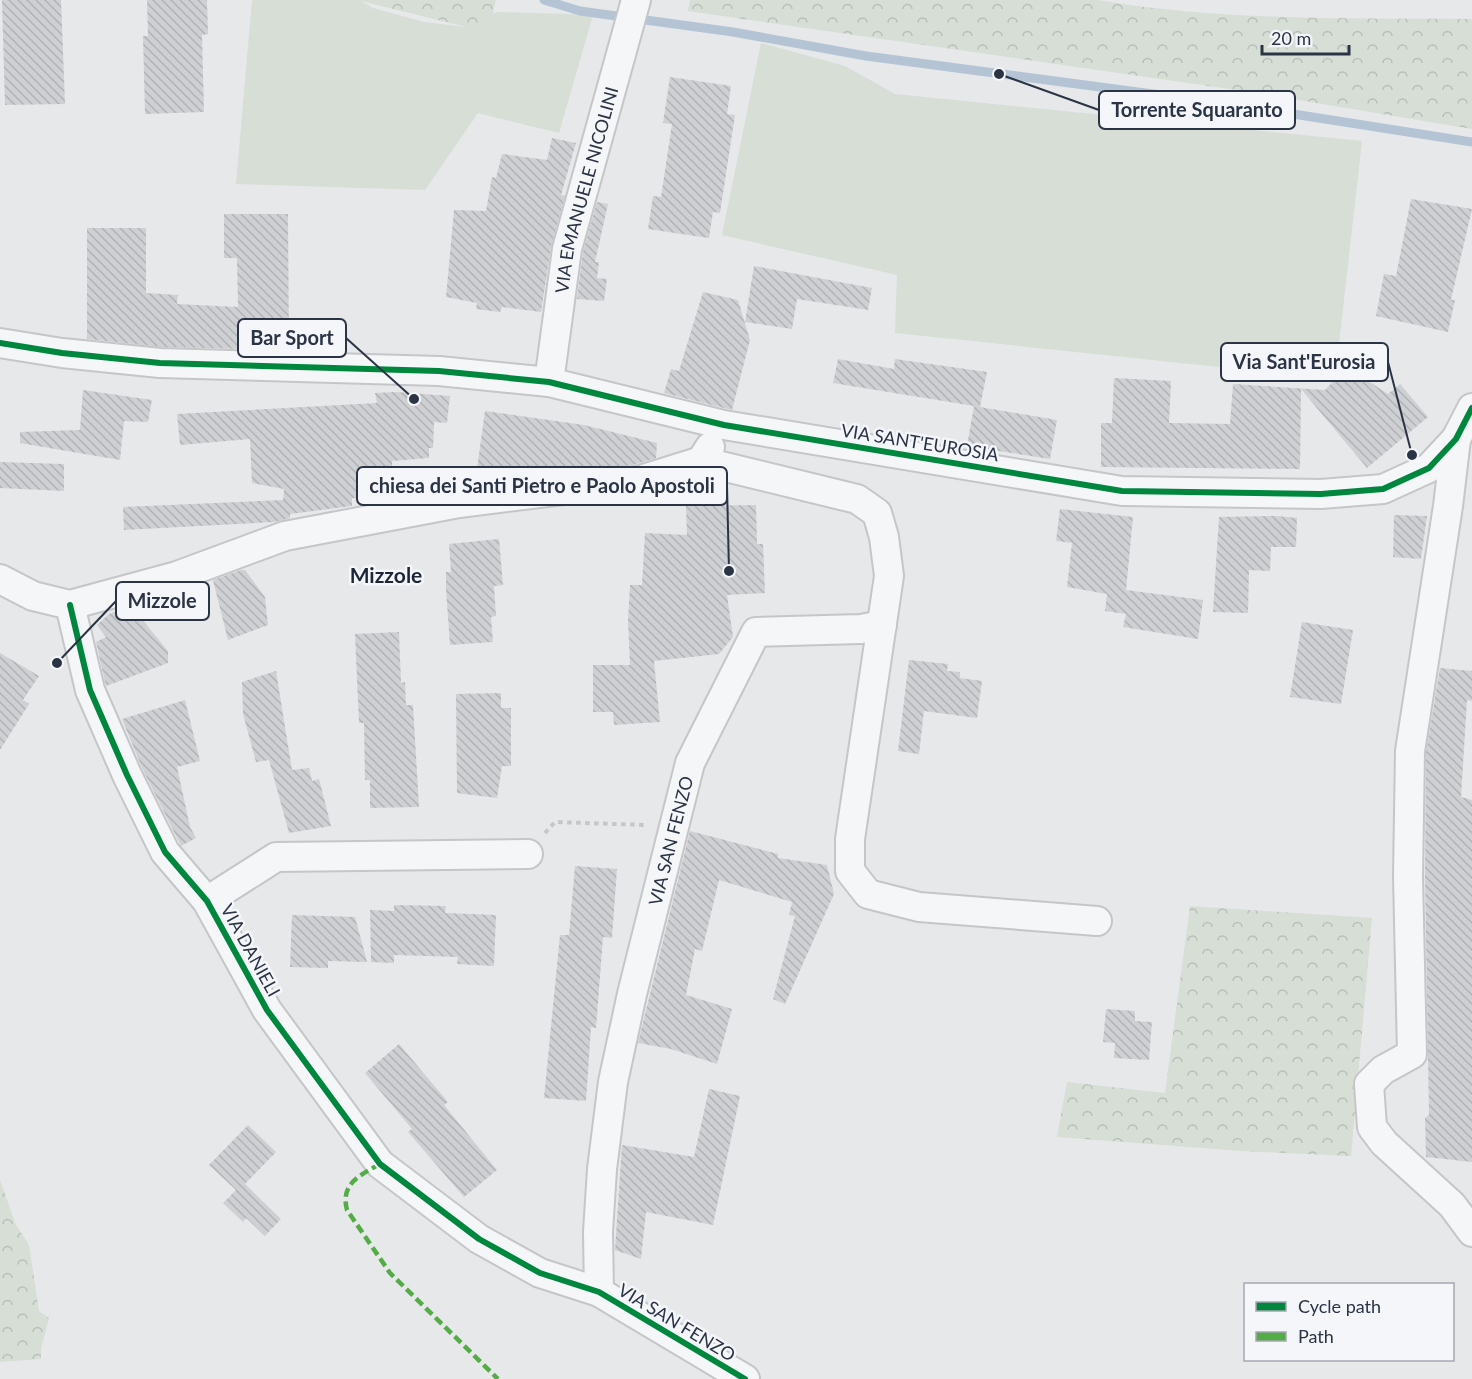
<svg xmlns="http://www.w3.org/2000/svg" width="1472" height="1379" font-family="Lato,sans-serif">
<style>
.grass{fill:#d6ded6}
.forest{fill:url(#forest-crowns)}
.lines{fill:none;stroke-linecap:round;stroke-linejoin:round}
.stream{stroke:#b4c4d5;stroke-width:9}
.building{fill:url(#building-back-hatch)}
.minor-casing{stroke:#c4c6c8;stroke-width:32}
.path{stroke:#c5c6ca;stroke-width:4;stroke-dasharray:4.5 4.5;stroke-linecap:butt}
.minor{stroke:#f5f6f7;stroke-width:28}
.quiet{stroke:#54ac47;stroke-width:4.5;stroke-dasharray:9 4.5;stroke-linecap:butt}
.cycleway-casing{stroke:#f4f6f9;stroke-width:10}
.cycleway{stroke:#00873e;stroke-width:6}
.labels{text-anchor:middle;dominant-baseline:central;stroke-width:5;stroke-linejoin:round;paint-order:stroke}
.street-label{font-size:18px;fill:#2b3445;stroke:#f4f6f9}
.quarter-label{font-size:21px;font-weight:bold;fill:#1d2536;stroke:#f4f6f9}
.leader{fill:none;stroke:#2b3445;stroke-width:2}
.callout-dot{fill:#2b3445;stroke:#f4f6f9;stroke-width:2}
.callout{fill:#f4f6f9;stroke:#2b3445;stroke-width:2}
.callout-label{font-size:20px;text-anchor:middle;font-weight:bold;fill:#2b3445}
</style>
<defs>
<pattern id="forest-crowns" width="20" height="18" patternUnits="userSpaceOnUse" patternTransform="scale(1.5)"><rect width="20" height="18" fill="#d6ded6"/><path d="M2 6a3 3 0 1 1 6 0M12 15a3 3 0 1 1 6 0" fill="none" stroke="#b8bfb9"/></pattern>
<pattern id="building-back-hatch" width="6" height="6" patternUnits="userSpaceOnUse" patternTransform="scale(1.5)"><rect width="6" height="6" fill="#ced0d3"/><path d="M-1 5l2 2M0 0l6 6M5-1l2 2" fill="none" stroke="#b1b3b6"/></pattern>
</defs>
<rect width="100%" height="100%" fill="#e6e8ea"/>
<g class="grass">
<path d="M252,0H359L373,8L424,22L465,27L497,12L593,15L559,133L478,113L425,190L236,184Z"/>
<path d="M761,43L845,66L895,94L1362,141L1335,379L895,333L897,275L722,235Z"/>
</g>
<g class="forest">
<path d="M357,0H496L491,20L483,31Z"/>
<path d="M690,0H1098C1221,21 1347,18 1472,19V129L1251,92L688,11Z"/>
<path d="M1190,906L1372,918L1351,1156L1242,1151L1057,1137L1067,1082L1165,1093Z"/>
<path d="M0,1180L16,1225L29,1245L39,1311L49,1318L41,1349V1359L0,1362Z"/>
</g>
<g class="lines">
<path class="stream" d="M544,0L580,11L733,32L866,56L1236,105L1472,142"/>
</g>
<g class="building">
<path d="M2,0H61L65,104L5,105Z"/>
<path d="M147,0H207L208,34L202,35L204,112L145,114L143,36H148Z"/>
<path d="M670,77L731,86L727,114L735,115L720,213L713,212L709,238L648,229L653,196L661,197L672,124L663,123Z"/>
<path d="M552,138L576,143L561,195L565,196L551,247L541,312L502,307L500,312L476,309L477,303L446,297L454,210L486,211L492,177L496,178L502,154L547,160Z"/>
<path d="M1411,199L1472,209L1451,300H1455L1448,332L1376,316L1384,274L1396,276Z"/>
<path d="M597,202L608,204L595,262H599L597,278L607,279L604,301L577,299L583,252Z"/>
<path d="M224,214H288L289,350L161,347L87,339V228H146V293L178,295L177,304L238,307L237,258H224Z"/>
<path d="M754,266L872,288L868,310L797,299L792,329L745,322Z"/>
<path d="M703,292L738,300L750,340L732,410L664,393L671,369L679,371Z"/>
<path d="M838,359L894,369L895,359L987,372L980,407L1057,420L1050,459L967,446L974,406L833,383Z"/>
<path d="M1347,367L1388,394L1400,384L1428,417L1367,468L1301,389L1300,469L1101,467V423H1112L1114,378L1171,381L1169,423L1230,424L1233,384L1325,390Z"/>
<path d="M83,390L152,400L148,422L124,421L120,460L20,443V432L80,430Z"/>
<path d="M396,392L450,396L447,423L434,422L433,448H429V458L392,461L393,499L352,498V506L290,514V518L275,522L124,530L123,507L283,500L284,489L252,483L250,439L180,445L177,414L377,403L375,393Z"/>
<path d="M485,411L584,425L657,443L656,458L633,465L533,477L506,474L504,481L476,476Z"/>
<path d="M0,462L64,464V491L0,488Z"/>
<path d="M756,505L757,544H763L765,593L727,595L733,637L719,654L654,661L660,722L614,725L613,712H593V665H630L628,621L630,585H642L645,533L687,535L686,506Z"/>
<path d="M1060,509L1133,517L1126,590L1203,600L1198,639L1123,627L1126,614L1105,611L1107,594L1067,587L1072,543L1056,541Z"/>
<path d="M1394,515L1427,516L1421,559L1393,557Z"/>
<path d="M1276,516L1297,518L1296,547H1271L1270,571L1249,570L1248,613L1213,612L1219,517Z"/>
<path d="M499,539L503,585L494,586L496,616L491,617L493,642L450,645L446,589V572H451L449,544Z"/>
<path d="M241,570H245L265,597L268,625L228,640L213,580Z"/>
<path d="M131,606L168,651V663L106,686L96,642L106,637L97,625L109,614Z"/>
<path d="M1302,622L1353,630L1341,704L1290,697Z"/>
<path d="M399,632L401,683L405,682L406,705H413L419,807L370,808V780H365L364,723H359L355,634Z"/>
<path d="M0,653L39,676L23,700L29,704L0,750Z"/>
<path d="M909,660L948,664L947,671L960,672V678L982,681L977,718L924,711L919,754L898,751Z"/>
<path d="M1440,668L1472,671V701L1467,700L1461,797L1472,800V1162L1426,1157L1425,1118L1429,1115L1425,876L1426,752Z"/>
<path d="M276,671L292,770L309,768L312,781L319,779L331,826L289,833L269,760L256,762L243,714L242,682Z"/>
<path d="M501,693V708H511V766H502L497,798L457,793L456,694Z"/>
<path d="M185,700L200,761L177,767L190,827L196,838L181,846L142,768L122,719Z"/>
<path d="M690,831L778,854V858L827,865L834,894L785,1004L773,999L795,916L789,915L792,902L719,880L702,951L695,949L686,995L732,1009L717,1064L671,1049L638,1043Z"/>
<path d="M575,866L617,869L612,938L603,937L596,1028L591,1027L586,1101L544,1098L560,935H569Z"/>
<path d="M394,905L446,906L445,913L496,915L494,966L457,964L458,957L394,955V963L371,962L370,910L394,911Z"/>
<path d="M292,915L355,917L367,962L328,961V968L290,967Z"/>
<path d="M1106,1009L1135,1011V1021L1152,1022L1149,1060L1114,1058L1115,1043L1103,1042Z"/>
<path d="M399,1044L448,1102L444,1105L497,1170L464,1197L408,1132L412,1129L365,1073Z"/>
<path d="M709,1089L740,1096L713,1225L646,1212L641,1259L615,1250L622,1145L694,1157Z"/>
<path d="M248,1125L276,1152L245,1184L281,1219L265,1236L246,1218L243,1222L223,1203L236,1190L209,1165Z"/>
</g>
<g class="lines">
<defs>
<g id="minor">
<path d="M0,343L62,353L160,363L439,371L549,382L724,425L1122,491L1321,494L1383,489L1429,468L1456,439L1472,408"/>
<path id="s1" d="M549,382L567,249L636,0"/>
<path d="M1456,439L1448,506L1410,751L1408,876L1412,1054L1383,1070L1369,1084L1372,1127L1384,1143L1452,1205L1472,1232"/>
<path d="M701,461L857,499L877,513L884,537L889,576L850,839V871L868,894L919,907L1097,921"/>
<path d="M0,579L33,596L70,605L177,576L285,536L459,503L637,481L701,461L710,447"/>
<path d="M70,605L90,690L127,775L165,852L207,901L267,1010L380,1164L479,1239L540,1273L599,1292L745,1379"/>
<path d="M207,901L276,857L528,854"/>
<path id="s2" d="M599,1292L598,1232L602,1169L613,1082L632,994L690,763L756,632L861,629L882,625"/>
</g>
</defs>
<use href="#minor" class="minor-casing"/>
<path class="path" d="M545,833L555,822L646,825"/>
<use href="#minor" class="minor"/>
<path class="quiet" d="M380,1164C360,1175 340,1184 347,1210L390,1273L498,1379"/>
<defs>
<g id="cycleway">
<path d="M0,343L62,353L160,363L439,371L549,382L724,425L1122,491L1321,494L1383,489L1429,468L1456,439L1472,408"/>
<path d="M70,605L90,690L127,775L165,852L207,901L267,1010L380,1164L479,1239L540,1273L599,1292L745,1379"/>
</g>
</defs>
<use href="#cycleway" class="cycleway-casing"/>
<use href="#cycleway" class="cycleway"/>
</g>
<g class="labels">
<g class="street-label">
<text stroke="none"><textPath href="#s1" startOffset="196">VIA EMANUELE NICOLINI</textPath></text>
<text transform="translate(920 442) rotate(9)">VIA SANT'EUROSIA</text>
<text stroke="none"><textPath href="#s2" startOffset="459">VIA SAN FENZO</textPath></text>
<text transform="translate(251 950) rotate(61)">VIA DANIELI</text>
<text transform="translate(677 1322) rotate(31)">VIA SAN FENZO</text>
</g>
<g class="quarter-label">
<text x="386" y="574">Mizzole</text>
</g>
</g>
<path class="leader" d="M999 74L1099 110M414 399L346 338M1412 455L1388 362M729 571L727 486M57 663L116 601"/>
<g class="callout-dot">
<circle cx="999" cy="74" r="6"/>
<circle cx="414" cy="399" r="6"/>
<circle cx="1412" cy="455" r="6"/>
<circle cx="729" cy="571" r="6"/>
<circle cx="57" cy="663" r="6"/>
</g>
<g class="callout">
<rect x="1099" y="91" width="196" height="38" rx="6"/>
<rect x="238" y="319" width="108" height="38" rx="6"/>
<rect x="1221" y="343" width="167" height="38" rx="6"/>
<rect x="357" y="467" width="370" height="38" rx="6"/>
<rect x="116" y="582" width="93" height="38" rx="6"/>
</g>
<g class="callout-label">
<text x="1197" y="117">Torrente Squaranto</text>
<text x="292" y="345">Bar Sport</text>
<text x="1304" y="369">Via Sant'Eurosia</text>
<text x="542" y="493">chiesa dei Santi Pietro e Paolo Apostoli</text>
<text x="162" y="608">Mizzole</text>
</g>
<rect x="1244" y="1283" width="210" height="78" fill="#f4f6f9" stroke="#a4a8b1" stroke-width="1.5"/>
<rect x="1256" y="1302" width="30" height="9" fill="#00873e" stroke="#a4a8b1" stroke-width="1.5"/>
<text x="1298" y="1313" font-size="18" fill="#2b3445">Cycle path</text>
<rect x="1256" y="1332" width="30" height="9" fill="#54ac47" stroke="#a4a8b1" stroke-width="1.5"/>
<text x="1298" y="1343" font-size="18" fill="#2b3445">Path</text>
<path d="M1262 45v9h87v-9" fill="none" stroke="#2b3445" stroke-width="3"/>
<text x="1271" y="45" font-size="18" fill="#2b3445" stroke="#f4f6f9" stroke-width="4.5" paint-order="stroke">20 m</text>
</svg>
